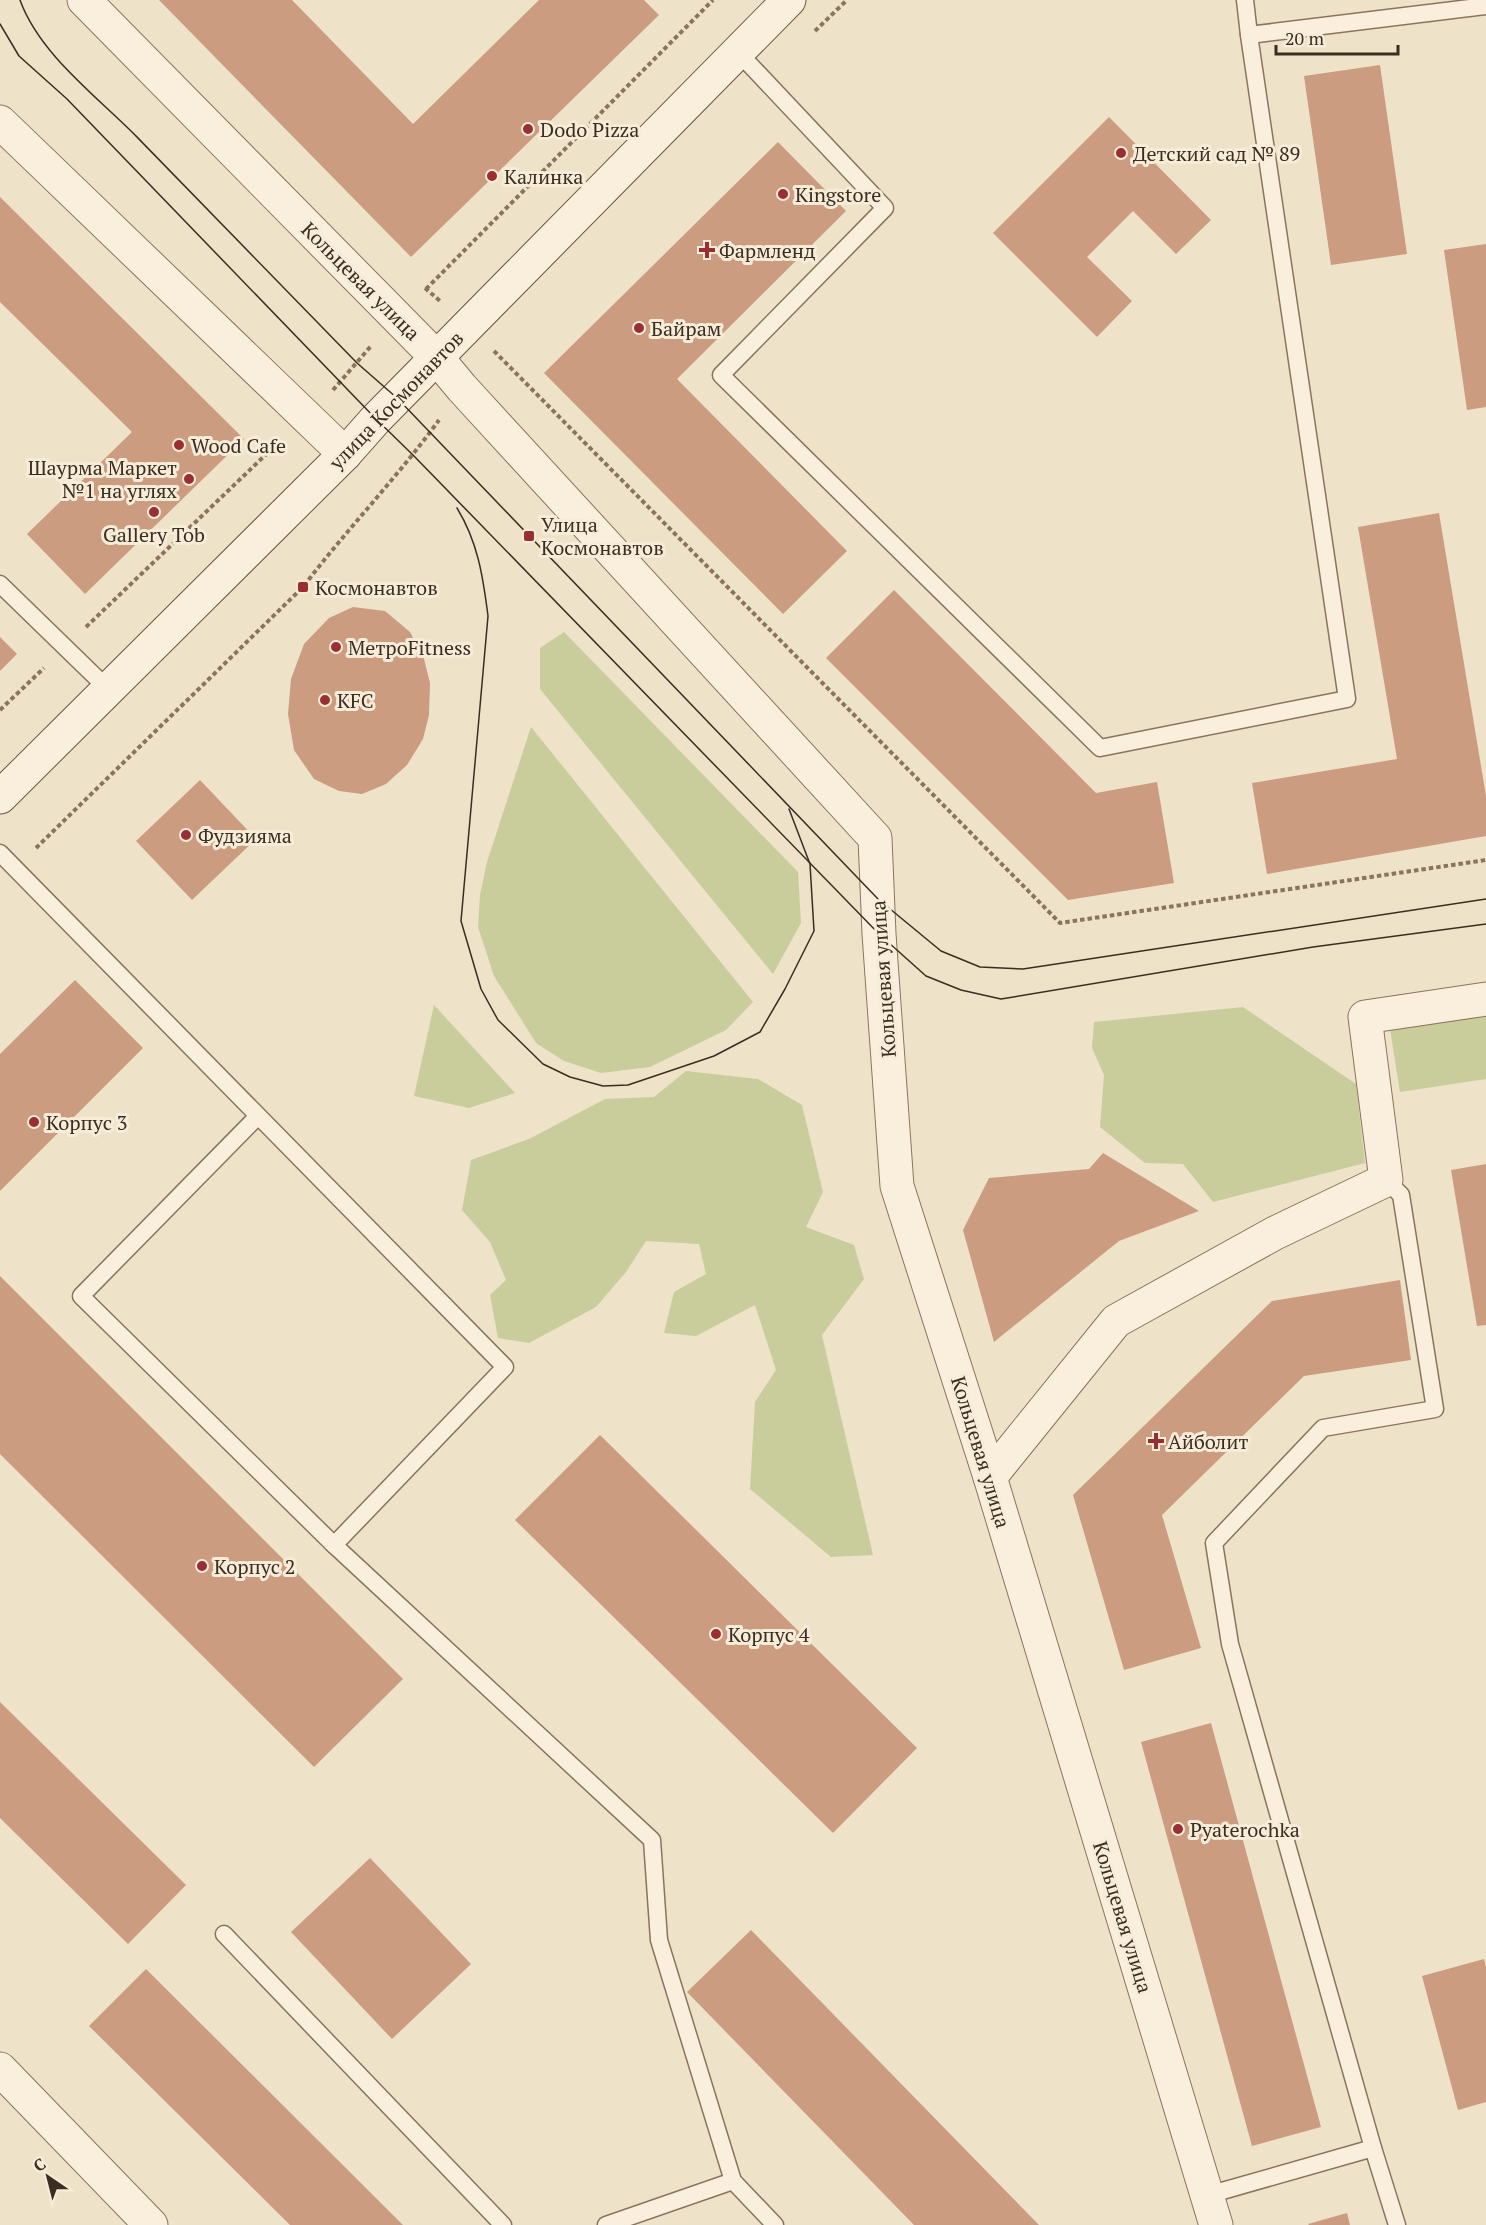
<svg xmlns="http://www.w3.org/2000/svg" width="1486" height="2225" font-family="'PT Serif',serif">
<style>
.green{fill:#c9cd9c}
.building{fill:#cc9c80}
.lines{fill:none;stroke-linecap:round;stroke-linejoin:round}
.service-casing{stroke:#8b745e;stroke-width:19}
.minor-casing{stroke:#8b745e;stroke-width:35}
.tertiary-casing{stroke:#8b745e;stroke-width:35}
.secondary-casing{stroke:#6d5541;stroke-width:35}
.path{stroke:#8b745e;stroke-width:4;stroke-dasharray:4.5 3;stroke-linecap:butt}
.service{stroke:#f9efdc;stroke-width:16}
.minor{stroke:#f9efdc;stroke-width:33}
.tertiary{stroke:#f9efdc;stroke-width:33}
.secondary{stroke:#f9efdc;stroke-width:33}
.tram{stroke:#3b2d21;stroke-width:1.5}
.poi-dot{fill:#992e33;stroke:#f6ecd8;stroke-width:2}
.labels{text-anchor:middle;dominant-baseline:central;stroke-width:6;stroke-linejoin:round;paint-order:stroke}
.poi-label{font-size:20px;fill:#3b2d21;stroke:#f6ecd8;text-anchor:start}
.street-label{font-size:20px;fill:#3b2d21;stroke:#f6ecd8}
</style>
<rect width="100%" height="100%" fill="#eee2c9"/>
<g class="green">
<path d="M564,632L798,872L801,923L773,974L540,689V648Z"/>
<path d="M531,727L753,1002L726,1030L650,1067L601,1073L564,1061L536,1043L494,976L478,927L480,895L487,862Z"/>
<path d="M434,1005L515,1093L469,1108L414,1096Z"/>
<path d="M1243,1007L1356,1084L1365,1163L1213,1202L1183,1164L1145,1163L1100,1127L1104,1075L1092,1048L1094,1022Z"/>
<path d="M1486,1014V1079L1400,1092L1390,1029Z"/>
<path d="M686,1071L758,1079L802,1105L823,1192L806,1227L854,1245L864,1279L822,1335L873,1555L831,1557L750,1489L755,1402L776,1370L755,1305L696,1336L664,1333L674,1292L706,1274L699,1244L646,1241L626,1272L596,1307L529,1343L498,1338L490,1295L506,1280L490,1242L462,1210L471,1160L529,1139L605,1099L654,1097Z"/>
</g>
<g class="building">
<path d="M159,0H292L413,124L539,0H644L659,15L411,257Z"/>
<path d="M1380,65L1407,254L1331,265L1304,76Z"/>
<path d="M1109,117L1211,220L1176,254L1133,211L1087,257L1132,301L1097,337L993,233Z"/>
<path d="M778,142L846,211L677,379L847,551L783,614L544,373Z"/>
<path d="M0,197L244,439L85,594L27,534L132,432L0,302Z"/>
<path d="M1486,244V407L1467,410L1444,250Z"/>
<path d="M1439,513L1486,796V836L1267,874L1252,783L1397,759L1358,527Z"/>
<path d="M894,590L1096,793L1157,782L1174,883L1068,900L826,658Z"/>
<path d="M353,607L385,611L410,632L424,659L430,683L429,715L423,739L407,765L386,784L362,794L339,791L314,779L294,750L288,714L291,679L304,644L329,618Z"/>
<path d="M0,637L17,654L0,671Z"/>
<path d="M200,780L256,839L192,900L136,841Z"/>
<path d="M75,980L143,1048L0,1191V1054Z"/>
<path d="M1103,1153L1199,1211L1119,1241L994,1342L963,1230L989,1178L1089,1169Z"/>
<path d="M1486,1164V1325L1477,1326L1451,1170Z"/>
<path d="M0,1276L403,1679L314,1767L0,1454Z"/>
<path d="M1400,1280L1411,1360L1304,1376L1162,1515L1201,1648L1124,1670L1073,1495L1272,1301Z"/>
<path d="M600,1435L917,1748L833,1833L515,1520Z"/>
<path d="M0,1702L186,1885L128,1944L0,1818Z"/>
<path d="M1211,1723L1321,2127L1252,2146L1141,1742Z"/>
<path d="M370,1858L471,1964L392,2039L291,1932Z"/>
<path d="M751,1930L1039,2225H914L687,1992Z"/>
<path d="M1484,1959L1486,1967V2102L1458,2110L1422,1976Z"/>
<path d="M146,1969L403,2225H290L89,2026Z"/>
<path d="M1347,2213L1350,2225H1309L1308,2224Z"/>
</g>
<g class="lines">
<defs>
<g id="service">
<path d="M1245,0L1249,35L1486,6"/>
<path d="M738,52L885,208L721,375L1100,748L1347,699L1249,35"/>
<path d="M0,584L108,689"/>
<path d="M0,853L505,1367L334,1545"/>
<path d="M258,1116L81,1296L334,1545L652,1840L659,1940L733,2181L606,2225"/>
<path d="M224,1934L503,2225"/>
<path d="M1373,2148L1230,1644L1214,1543L1323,1428L1435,1409L1401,1195L1386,1180"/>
<path d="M733,2181L775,2225"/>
<path d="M1208,2195L1373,2148L1397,2225"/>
</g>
<g id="minor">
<path d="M437,358L462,388L875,838L879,934L897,1186L990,1477L1216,2225"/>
<path d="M990,1477L1116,1321L1275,1233L1386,1180L1365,1017L1486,999"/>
<path d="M0,2069L151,2225"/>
</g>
<g id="tertiary">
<path d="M84,0L437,358"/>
<path d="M0,122L345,454"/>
</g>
<path id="secondary" d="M0,797L345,454L376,419L789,0"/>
</defs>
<use href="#service" class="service-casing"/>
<use href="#minor" class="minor-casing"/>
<use href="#tertiary" class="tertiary-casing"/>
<use href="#secondary" class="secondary-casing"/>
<g class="path">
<path d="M815,31L847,0"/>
<path d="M425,288L440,301"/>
<path d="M426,289L713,0"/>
<path d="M494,351L1060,923L1486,860"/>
<path d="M333,390L371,346"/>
<path d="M86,627L280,441"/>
<path d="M0,710L44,668"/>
<path d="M36,848L303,587C347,529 397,478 439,420"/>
</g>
<use href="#service" class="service"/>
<use href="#minor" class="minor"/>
<use href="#tertiary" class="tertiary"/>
<use href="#secondary" class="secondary"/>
<g class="tram">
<path d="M20,0C39,53 95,95 134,134C209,210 283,287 357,363L397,398L878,899L941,951L980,967L1023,969L1486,899"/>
<path d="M0,24L19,56L67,99L376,419L413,455L879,934L926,976L961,990L1001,999L1313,947L1486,924"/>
<path d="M457,508C478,542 483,577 488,616L461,921L481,989L498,1020L543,1064L570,1077L603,1086L628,1085L714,1056L760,1032L785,989L814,931L810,864L789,809"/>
</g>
</g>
<g class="poi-dot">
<circle cx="528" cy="129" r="6"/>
<circle cx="1121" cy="153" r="6"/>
<circle cx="492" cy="176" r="6"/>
<circle cx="783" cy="194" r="6"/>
<path d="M704 241h6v6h6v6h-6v6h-6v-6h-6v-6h6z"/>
<circle cx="639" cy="328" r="6"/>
<circle cx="179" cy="445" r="6"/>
<circle cx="189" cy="479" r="6"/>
<circle cx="154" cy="512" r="6"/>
<rect x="523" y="530" width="12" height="12" rx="3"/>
<rect x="297" y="581" width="12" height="12" rx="3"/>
<circle cx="336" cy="647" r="6"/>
<circle cx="325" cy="700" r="6"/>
<circle cx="186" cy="835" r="6"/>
<circle cx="34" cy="1122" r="6"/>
<path d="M1153 1432h6v6h6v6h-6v6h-6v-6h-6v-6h6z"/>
<circle cx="202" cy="1566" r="6"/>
<circle cx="716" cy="1634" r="6"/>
<circle cx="1178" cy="1829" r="6"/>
</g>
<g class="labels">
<g class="poi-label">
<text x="540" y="129">Dodo Pizza</text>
<text x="1133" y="153">Детский сад № 89</text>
<text x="504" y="176">Калинка</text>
<text x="795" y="194">Kingstore</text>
<text x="719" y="250">Фармленд</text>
<text x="651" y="328">Байрам</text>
<text x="191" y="445">Wood Cafe</text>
<text x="177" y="467" text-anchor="end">Шаурма Маркет<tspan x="177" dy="23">№1 на углях</tspan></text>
<text x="541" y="524">Улица<tspan x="541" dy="23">Космонавтов</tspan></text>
<text x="154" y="534" text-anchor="middle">Gallery Tob</text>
<text x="315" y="587">Космонавтов</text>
<text x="348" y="647">МетроFitness</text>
<text x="337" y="700">KFC</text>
<text x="198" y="835">Фудзияма</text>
<text x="46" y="1122">Корпус 3</text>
<text x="1168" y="1441">Айболит</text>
<text x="214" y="1566">Корпус 2</text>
<text x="728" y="1634">Корпус 4</text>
<text x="1190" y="1829">Pyaterochka</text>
</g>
<g class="street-label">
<text transform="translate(361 281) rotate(45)">Кольцевая улица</text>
<text transform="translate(396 400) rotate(-46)">улица Космонавтов</text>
<text transform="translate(883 979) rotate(-94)">Кольцевая улица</text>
<text transform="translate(981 1452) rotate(73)">Кольцевая улица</text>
<text transform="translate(1123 1917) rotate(73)">Кольцевая улица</text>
</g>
</g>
<g transform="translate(48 2177) rotate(325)" stroke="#f6ecd8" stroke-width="4.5" paint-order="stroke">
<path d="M0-4.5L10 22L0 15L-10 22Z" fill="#3b2d21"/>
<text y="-9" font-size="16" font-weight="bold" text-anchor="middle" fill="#3b2d21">С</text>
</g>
<path d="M1276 45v9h122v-9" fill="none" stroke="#3b2d21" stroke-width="3"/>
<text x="1285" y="45" font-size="18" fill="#3b2d21" stroke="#f6ecd8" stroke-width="4.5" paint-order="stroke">20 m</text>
</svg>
